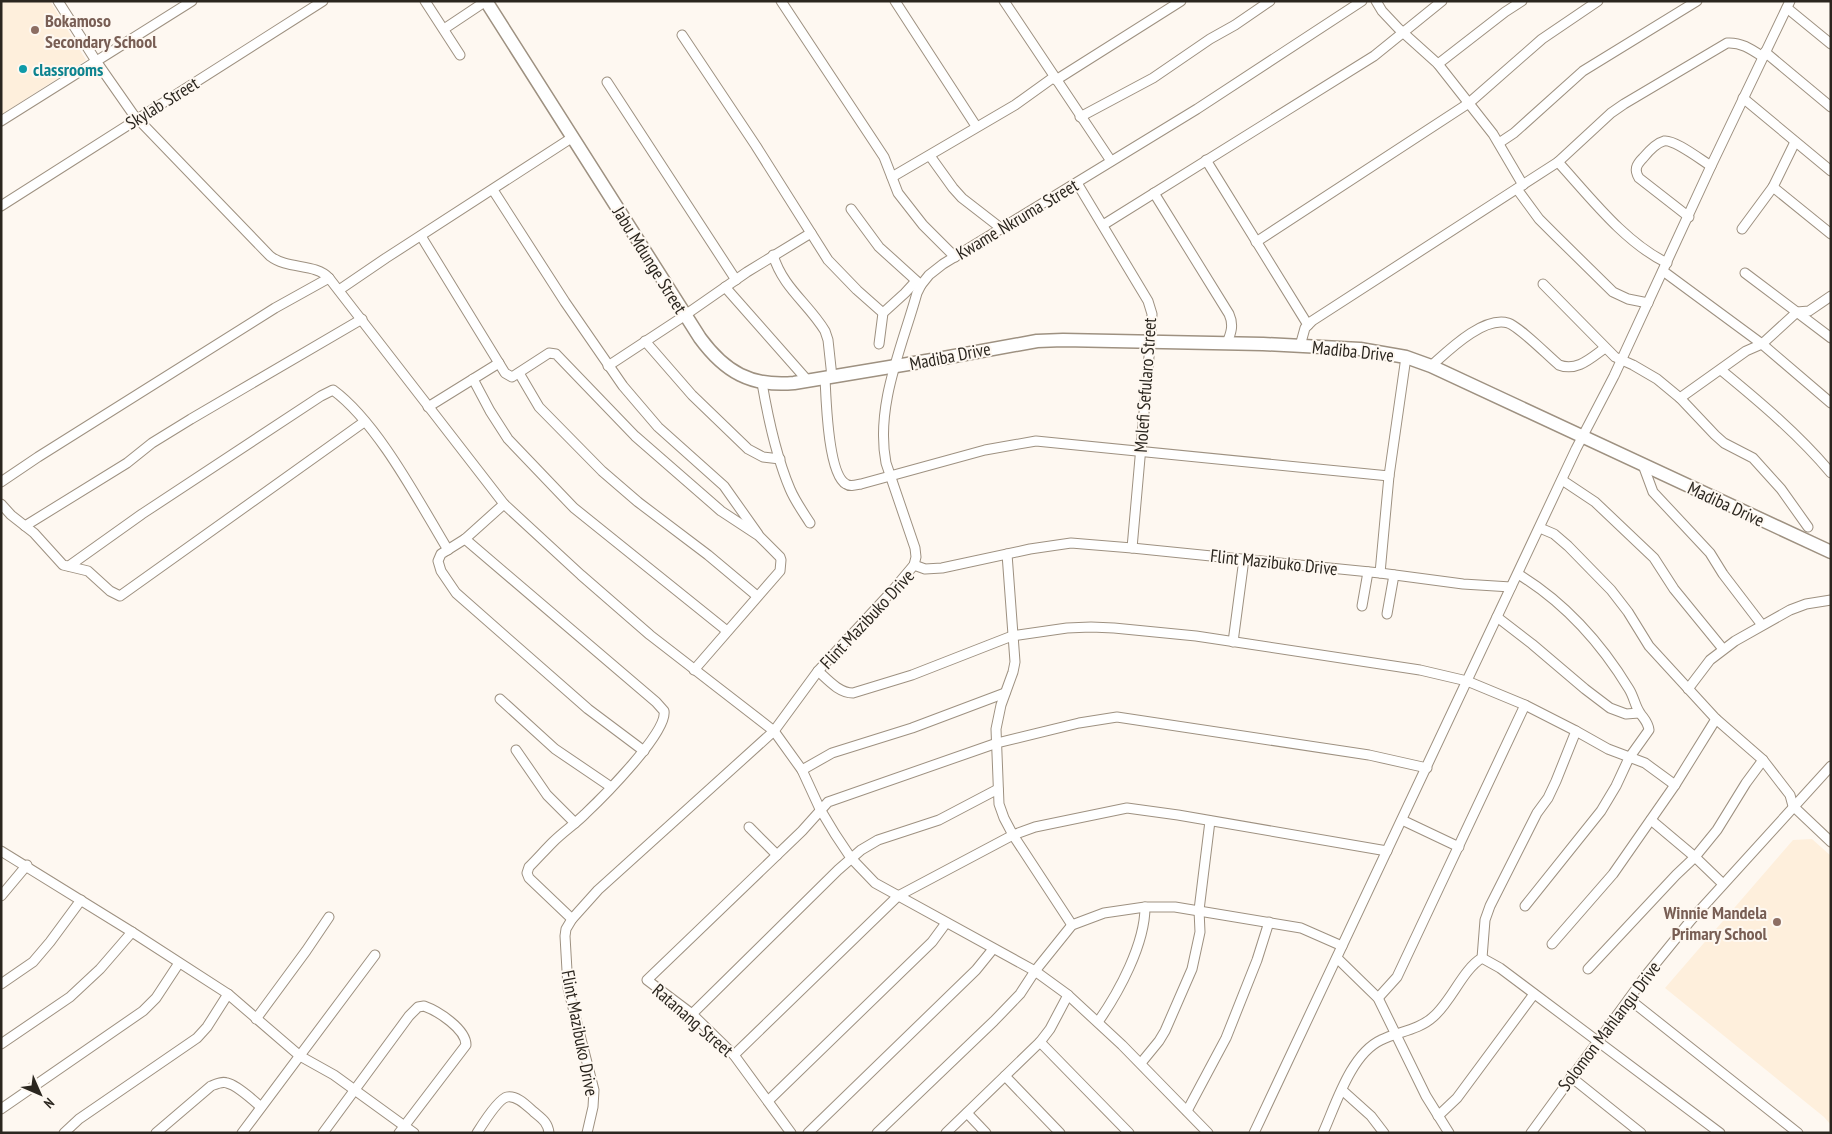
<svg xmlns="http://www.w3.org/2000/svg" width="1832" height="1134" font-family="'PT Sans Narrow',sans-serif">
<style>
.built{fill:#feefdc}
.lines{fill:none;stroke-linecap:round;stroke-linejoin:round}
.street-casing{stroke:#9e9181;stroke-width:11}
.secondary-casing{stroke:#9e9181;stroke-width:15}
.street{stroke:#fff;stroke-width:9}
.secondary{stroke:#fff;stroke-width:12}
.education-dot{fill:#8d6e63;stroke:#fef8f1;stroke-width:2}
.culture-dot{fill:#0f9aa8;stroke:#fef8f1;stroke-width:2}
.labels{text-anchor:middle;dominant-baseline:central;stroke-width:4;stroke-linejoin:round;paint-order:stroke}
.education-label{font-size:18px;font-weight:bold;fill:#785e54;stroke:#fef8f1;text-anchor:start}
.culture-label{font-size:18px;font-weight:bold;fill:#0d838f;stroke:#fef8f1;text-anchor:start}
.street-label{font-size:18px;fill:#2b261f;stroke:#fef8f1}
</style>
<rect width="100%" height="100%" fill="#fef8f1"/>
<g class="built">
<path d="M1,1H50L86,60L1,115Z"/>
<path d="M1812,839L1831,856V1125L1824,1117L1665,988L1793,840Z"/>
</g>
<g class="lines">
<defs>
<g id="street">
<path d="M58,1L96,61L133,114L270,256C288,270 315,263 329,278L504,504L581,575L650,635L774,731L802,770L820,809L835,834L851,858L875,883L1035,971L1068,995L1122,1045L1208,1133"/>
<path d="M425,1L460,55"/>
<path d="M781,1L884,157L898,193L923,225L955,257"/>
<path d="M895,1L976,126"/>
<path d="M1004,1L1111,161"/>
<path d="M1376,1L1382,11L1398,28L1438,64L1493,134L1523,185"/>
<path d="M1787,8L1831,44"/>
<path d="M444,29L486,1"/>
<path d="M682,35L756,146L828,260L857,290L883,313"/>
<path d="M1765,52L1831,107"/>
<path d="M1438,64L1505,12L1522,1"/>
<path d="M1056,80L1181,1"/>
<path d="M607,82L736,280"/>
<path d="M1743,98L1831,171"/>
<path d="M1080,117L1153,78L1210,39L1235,25L1270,1"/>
<path d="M1,121L192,1"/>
<path d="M1499,143L1514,133L1583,71L1697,1"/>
<path d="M930,156L953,188L962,198L1002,229"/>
<path d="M1206,160L1308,325"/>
<path d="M1558,162C1590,197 1624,242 1667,263"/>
<path d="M892,177L1015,105L1054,77"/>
<path d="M1077,183L1148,301L1152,314L1151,334L1132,548"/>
<path d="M1773,187L1831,234"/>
<path d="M1517,189L1539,219L1554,234L1613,292L1628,299L1648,303"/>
<path d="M493,190L565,302L623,386L658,427L724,486L758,534"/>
<path d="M1154,193L1229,314C1234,325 1231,333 1227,343"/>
<path d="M1,206L323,1"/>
<path d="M851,209L879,247L921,285"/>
<path d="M1689,217L1639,178C1634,170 1636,165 1643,158C1648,152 1656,143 1664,141C1674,139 1701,160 1711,166"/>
<path d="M1103,225L1374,56L1442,1"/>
<path d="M1742,229L1773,187L1795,142"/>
<path d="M421,236L505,373L512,377L549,353L556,354L635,436L721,511L759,536L780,557L781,560L780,571L694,670"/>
<path d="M1256,242L1469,103L1542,39L1598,1"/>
<path d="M773,255C783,288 808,303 825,331L828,340L832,377"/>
<path d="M1663,271L1762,344L1831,403"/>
<path d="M1745,273L1831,338"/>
<path d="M1543,284L1615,357L1633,365L1657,379L1680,398L1715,435L1724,443L1753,458L1781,489L1808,527"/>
<path d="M725,287L808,381"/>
<path d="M339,290L386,258L573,137"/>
<path d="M645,341L692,395L748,449L763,457L780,459"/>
<path d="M879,344L883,313L905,293L916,281"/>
<path d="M1300,346L1305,328L1312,321L1558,162L1611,113L1624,104L1727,43C1741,42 1751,49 1763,57"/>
<path d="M608,366L678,320L747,272L811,233"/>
<path d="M1431,366C1448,351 1483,316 1508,323C1520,327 1548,356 1559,365C1577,372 1591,358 1605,348"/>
<path d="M1721,370C1760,402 1798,434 1831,473"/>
<path d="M519,373L539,407L602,471L638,502L708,555L757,596"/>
<path d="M825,378C826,399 828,474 846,484C850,487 856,485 861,484L985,450L1036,441L1389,476"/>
<path d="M473,379L490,411L508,439L574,508L727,631"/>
<path d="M762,383C768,418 776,456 790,489C795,501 803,512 810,523"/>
<path d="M1680,398L1746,351L1762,344L1797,312L1809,311L1831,296"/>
<path d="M428,407L499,363"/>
<path d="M1643,465L1653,492L1710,553L1723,574L1762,625"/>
<path d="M1562,480L1595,502L1654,558L1674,589L1723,649"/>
<path d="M1,482L38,457L275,308L329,278"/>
<path d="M1,504L11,515L34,533L63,565L88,571L110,591L120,596L364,422"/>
<path d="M504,504L465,539L441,554L438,561L441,571L456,593L588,709L644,751"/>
<path d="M25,526L127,463L152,443L191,419L362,319"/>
<path d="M1540,528L1554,534L1568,546L1611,590L1628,612L1649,646L1716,719L1763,760L1790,795L1793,806L1831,842"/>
<path d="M465,539L656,702L664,711C668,732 602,798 585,814C575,824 563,832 553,842C545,850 537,859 529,867L527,873L529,878L572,919"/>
<path d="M1007,554L1015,662L1013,672L1001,705L996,729L999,804L1004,818L1013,835L1072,925"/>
<path d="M914,565L916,557L915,548L886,463C875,406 902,347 917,293L921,285L929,275L943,264L1197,109L1362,1"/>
<path d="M69,566L142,514L321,396L333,390C378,423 419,502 448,550"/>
<path d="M1380,573L1389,476L1406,357"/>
<path d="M1518,574C1564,602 1601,643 1629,689C1634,697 1635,706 1640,713C1644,719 1648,722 1649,730L1629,758L1616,786L1601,811L1525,906"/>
<path d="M1362,606L1368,572"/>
<path d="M1387,614L1394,575"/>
<path d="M1497,617L1532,644L1585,689L1610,708L1626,714L1639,713"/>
<path d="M1233,642L1244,559"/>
<path d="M818,671C828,680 839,693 853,693L912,675L1012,636L1067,628L1091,627L1114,628L1196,636L1420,670L1467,681L1525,705L1576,731L1608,749L1645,763L1675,785"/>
<path d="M1688,689L1710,660L1735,641L1790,610L1806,604L1831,600"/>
<path d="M500,699L555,749L611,787"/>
<path d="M516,750L547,795L575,823"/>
<path d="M802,770L832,753L912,728L1005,693"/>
<path d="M1402,820L1459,847"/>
<path d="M1651,820L1695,857L1723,884"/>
<path d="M749,827L777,855"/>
<path d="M1,851L132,932L228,994L300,1056L334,1075L414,1133"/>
<path d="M1,896L27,865"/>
<path d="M1552,944L1613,874L1675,785L1716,719"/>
<path d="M1337,958L1378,998L1426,1096L1449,1133"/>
<path d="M1482,958L1485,920L1490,906L1537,813L1548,798L1556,781L1576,731"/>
<path d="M1588,969L1676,875L1695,857L1717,830L1746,783L1763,760"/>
<path d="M1,984L33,962L50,942L81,900"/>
<path d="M1378,998L1397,977L1525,705"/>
<path d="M1629,999L1798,1133"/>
<path d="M692,1014L838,870L861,850L878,840L939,820L998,789"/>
<path d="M256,1019L306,951L329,917"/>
<path d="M1098,1022C1119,992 1145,944 1145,907"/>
<path d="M1040,1042L1129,1133"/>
<path d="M1,1044L70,997L100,969L132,932"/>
<path d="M734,1055L898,896L1013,835L1035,827L1127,808L1178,815L1387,851"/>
<path d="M1141,1063L1159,1041L1165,1031L1192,969L1200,932L1199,910L1210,821"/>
<path d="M1005,1076L1060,1133"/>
<path d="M1571,1077L1641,1133"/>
<path d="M1342,1090L1371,1116L1384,1133"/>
<path d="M768,1101L932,942L946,923"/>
<path d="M1,1109L143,1011L156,998L179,963"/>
<path d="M1187,1111L1226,1038L1257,960L1269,922"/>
<path d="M967,1113L986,1133"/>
<path d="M1438,1116L1457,1098L1534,994"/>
<path d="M64,1133L79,1119L197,1038L207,1027L228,994"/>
<path d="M156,1133L211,1086C216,1084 222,1081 227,1083C237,1085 253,1100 261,1107"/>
<path d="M242,1133L375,955"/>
<path d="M323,1133L409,1016L418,1007L424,1006C438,1011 466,1029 466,1045L399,1133"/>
<path d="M477,1133C482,1125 498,1099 507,1097C517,1095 527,1106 534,1112C541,1118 548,1122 549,1133"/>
<path d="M587,1133L593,1107L594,1090L568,988L565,936L566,929L572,919L598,890L774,731L818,671L893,590L914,565L925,569L942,568L1030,549L1071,543L1132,548L1380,573L1463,584L1511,587"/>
<path d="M791,1133L734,1055L692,1014L647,980L802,831L828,802L997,743L1079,723L1117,717L1369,755L1427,768"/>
<path d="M808,1133L976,970L993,949"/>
<path d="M877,1133L994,1021L1020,994L1035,971L1072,925L1104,913L1145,907H1175L1301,928L1342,946"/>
<path d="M946,1133L1040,1042L1050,1029L1068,995"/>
<path d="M1254,1133L1576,449L1614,376L1711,166L1790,1"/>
<path d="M1323,1133C1336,1104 1351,1054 1381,1040C1397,1032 1419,1030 1433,1017C1451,1002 1463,969 1482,958L1500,968L1720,1133"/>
<path d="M1531,1133L1647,974L1691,920L1831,766"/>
</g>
<path id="secondary" d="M486,1L700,338C725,372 751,387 794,383L938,359L1037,341L1063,340L1263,344L1360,349L1406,357L1431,366L1831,552"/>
</defs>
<use href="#street" class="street-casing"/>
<use href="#secondary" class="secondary-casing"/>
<use href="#street" class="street"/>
<use href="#secondary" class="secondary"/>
</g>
<g class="education-dot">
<circle cx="35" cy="30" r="5"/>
<circle cx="1777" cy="922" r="5"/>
</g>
<circle class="culture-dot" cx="23" cy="69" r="5"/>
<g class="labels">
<g class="education-label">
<text x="45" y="20">Bokamoso<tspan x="45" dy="21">Secondary School</tspan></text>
<text x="1767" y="912" text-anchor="end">Winnie Mandela<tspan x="1767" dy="21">Primary School</tspan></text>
</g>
<g class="culture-label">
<text x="33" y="69">classrooms</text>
</g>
<g class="street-label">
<text transform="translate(162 103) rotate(-32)">Skylab Street</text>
<text transform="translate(1017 219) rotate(-31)">Kwame Nkruma Street</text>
<text transform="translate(650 260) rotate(58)">Jabu Mdunge Street</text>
<text transform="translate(1353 351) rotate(6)">Madiba Drive</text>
<text transform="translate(950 356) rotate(-11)">Madiba Drive</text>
<text transform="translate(1145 385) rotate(-86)">Molefi Sefularo Street</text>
<text transform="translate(1726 504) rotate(25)">Madiba Drive</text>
<text transform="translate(1274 562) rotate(6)">Flint Mazibuko Drive</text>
<text transform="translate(867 619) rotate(-47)">Flint Mazibuko Drive</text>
<text transform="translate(693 1020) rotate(41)">Ratanang Street</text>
<text transform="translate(1609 1026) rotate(-53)">Solomon Mahlangu Drive</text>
<text transform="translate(580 1033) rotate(79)">Flint Mazibuko Drive</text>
</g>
</g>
<rect width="1832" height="1134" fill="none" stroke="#2b261f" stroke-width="5"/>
<g transform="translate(40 1094) rotate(135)" stroke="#fef8f1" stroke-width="4" paint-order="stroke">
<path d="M0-4L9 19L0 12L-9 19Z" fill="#2b261f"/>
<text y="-8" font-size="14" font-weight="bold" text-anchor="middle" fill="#2b261f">N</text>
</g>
</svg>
